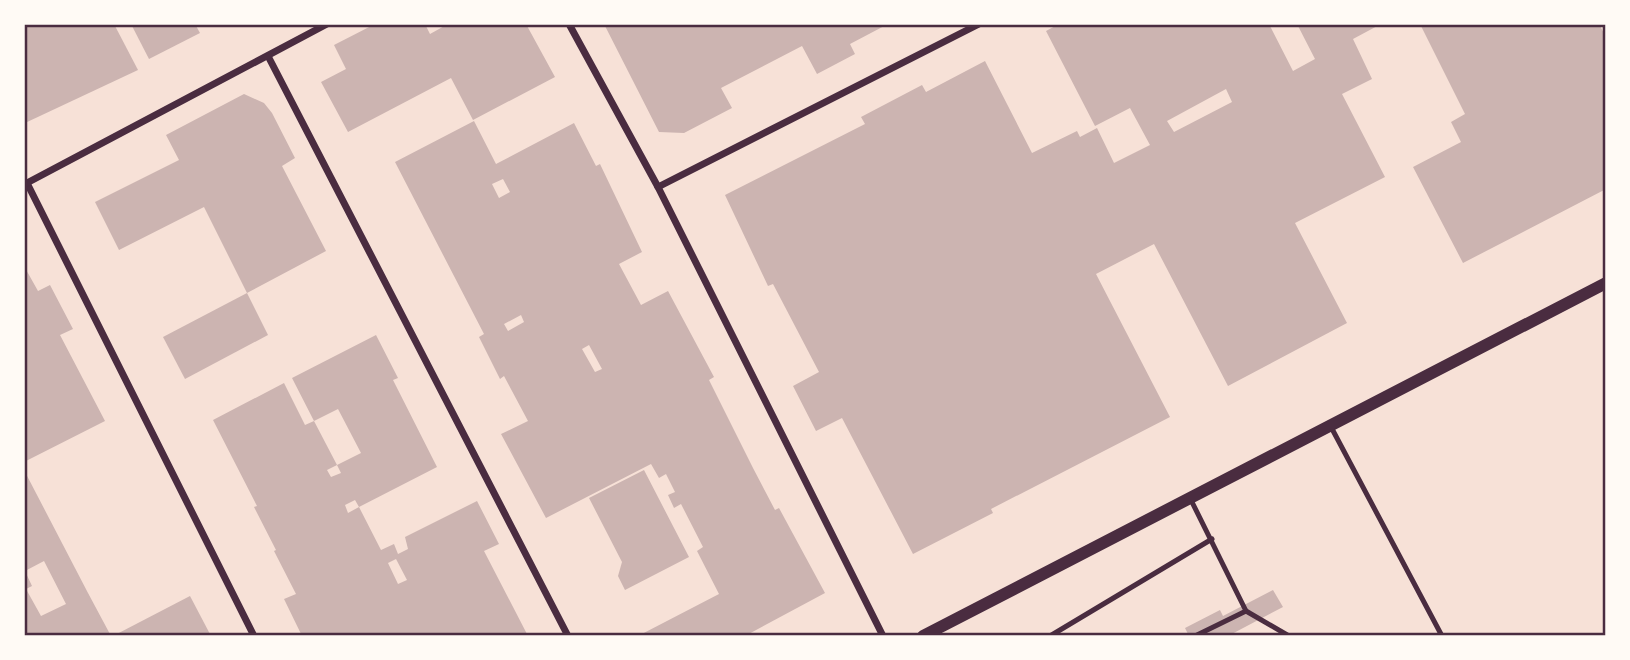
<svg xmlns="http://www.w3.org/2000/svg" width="1630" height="660" font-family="'Exo 2',sans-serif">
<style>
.building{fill:#ccb4b1;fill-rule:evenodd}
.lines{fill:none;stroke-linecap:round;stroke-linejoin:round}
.service{stroke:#4a2c40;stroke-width:5}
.minor{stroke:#4a2c40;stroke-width:7}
.tertiary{stroke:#4a2c40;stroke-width:12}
.neatline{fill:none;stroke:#4a2c40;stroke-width:2.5}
</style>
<rect width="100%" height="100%" fill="#f7e1d7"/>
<g class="building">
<path d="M24,24H114L138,70L25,123Z"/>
<path d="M131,24H195L200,33L149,59Z"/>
<path d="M375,24H425L430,34L448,24H526L555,77L473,120L451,78L348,132L321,82L346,69L334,45Z"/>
<path d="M604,24H888L850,44L855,54L817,74L802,46L721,88L732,108L684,133L659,132Z"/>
<path d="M1059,24H1269L1293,71L1315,59L1297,24H1381L1353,39L1372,79L1342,94L1385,177L1295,223L1347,323L1228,386L1154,244L1096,274L1170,417L991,509L993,513L913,554L842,418L816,431L793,386L819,372L773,284L768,286L725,195L865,124L861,117L922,85L926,92L985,61L1032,153L1077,131L1080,137L1097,128L1114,163L1150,145L1130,108L1095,126L1046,31ZM1226,89L1232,102L1174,132L1167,121Z"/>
<path d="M1420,24H1599L1606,37V189L1463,263L1413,167L1461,142L1451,122L1465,114Z"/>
<path d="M244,94L264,103L272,113L295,158L282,166L326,251L247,293L204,207L119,250L95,202L179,160L166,135Z"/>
<path d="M474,121L496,164L574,123L596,166L600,164L642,252L619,264L641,305L668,291L714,377L709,380L753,468L775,510L779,508L825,593L745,636H638L719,594L697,551L703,547L681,504L674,508L668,495L675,492L666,474L659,478L651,464L546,518L501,434L528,421L504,376L500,379L479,337L484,334L395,162ZM503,179L510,192L499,198L492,184ZM521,315L524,322L508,331L504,324ZM589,345L602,369L595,372L582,349Z"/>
<path d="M24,266L38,291L50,285L73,329L60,335L105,421L24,462Z"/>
<path d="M247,293L268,335L185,379L163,337Z"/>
<path d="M376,335L398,378L393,380L437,467L359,507L355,500L345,505L348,513L359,507L381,550L394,544L398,554L408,549L405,537L477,501L499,544L484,551L528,636H302L284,599L296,594L274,551L276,550L254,507L257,506L213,420L284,383L305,425L314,421L337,465L327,470L331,477L341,473L337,465L361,453L338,409L314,421L292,378ZM396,559L407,580L398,584L388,563Z"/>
<path d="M24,470L88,593L111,636H24ZM44,561L66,604L41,616L26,589L32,586L25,571Z"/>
<path d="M644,470L689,557L625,590L618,576L622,562L589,498Z"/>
<path d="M1273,590L1283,607L1228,636H1189L1185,628L1220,610L1223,616Z"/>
<path d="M190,596L211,636H113Z"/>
</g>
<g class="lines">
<g class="service">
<path d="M1330,425L1442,636"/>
<path d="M1190,498L1246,611L1195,636"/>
<path d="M1246,611L1289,636"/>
<path d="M1050,636L1212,539"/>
</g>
<g class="minor">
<path d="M569,24L658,187L883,636"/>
<path d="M268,56L568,636"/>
<path d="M27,183L254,636"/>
<path d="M25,184L327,24"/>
<path d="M658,187L979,24"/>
</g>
<path class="tertiary" d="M923,636L1606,283"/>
</g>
<rect width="1630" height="660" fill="none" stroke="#fffaf5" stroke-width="52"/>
<rect x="26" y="26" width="1578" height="608" class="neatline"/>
</svg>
